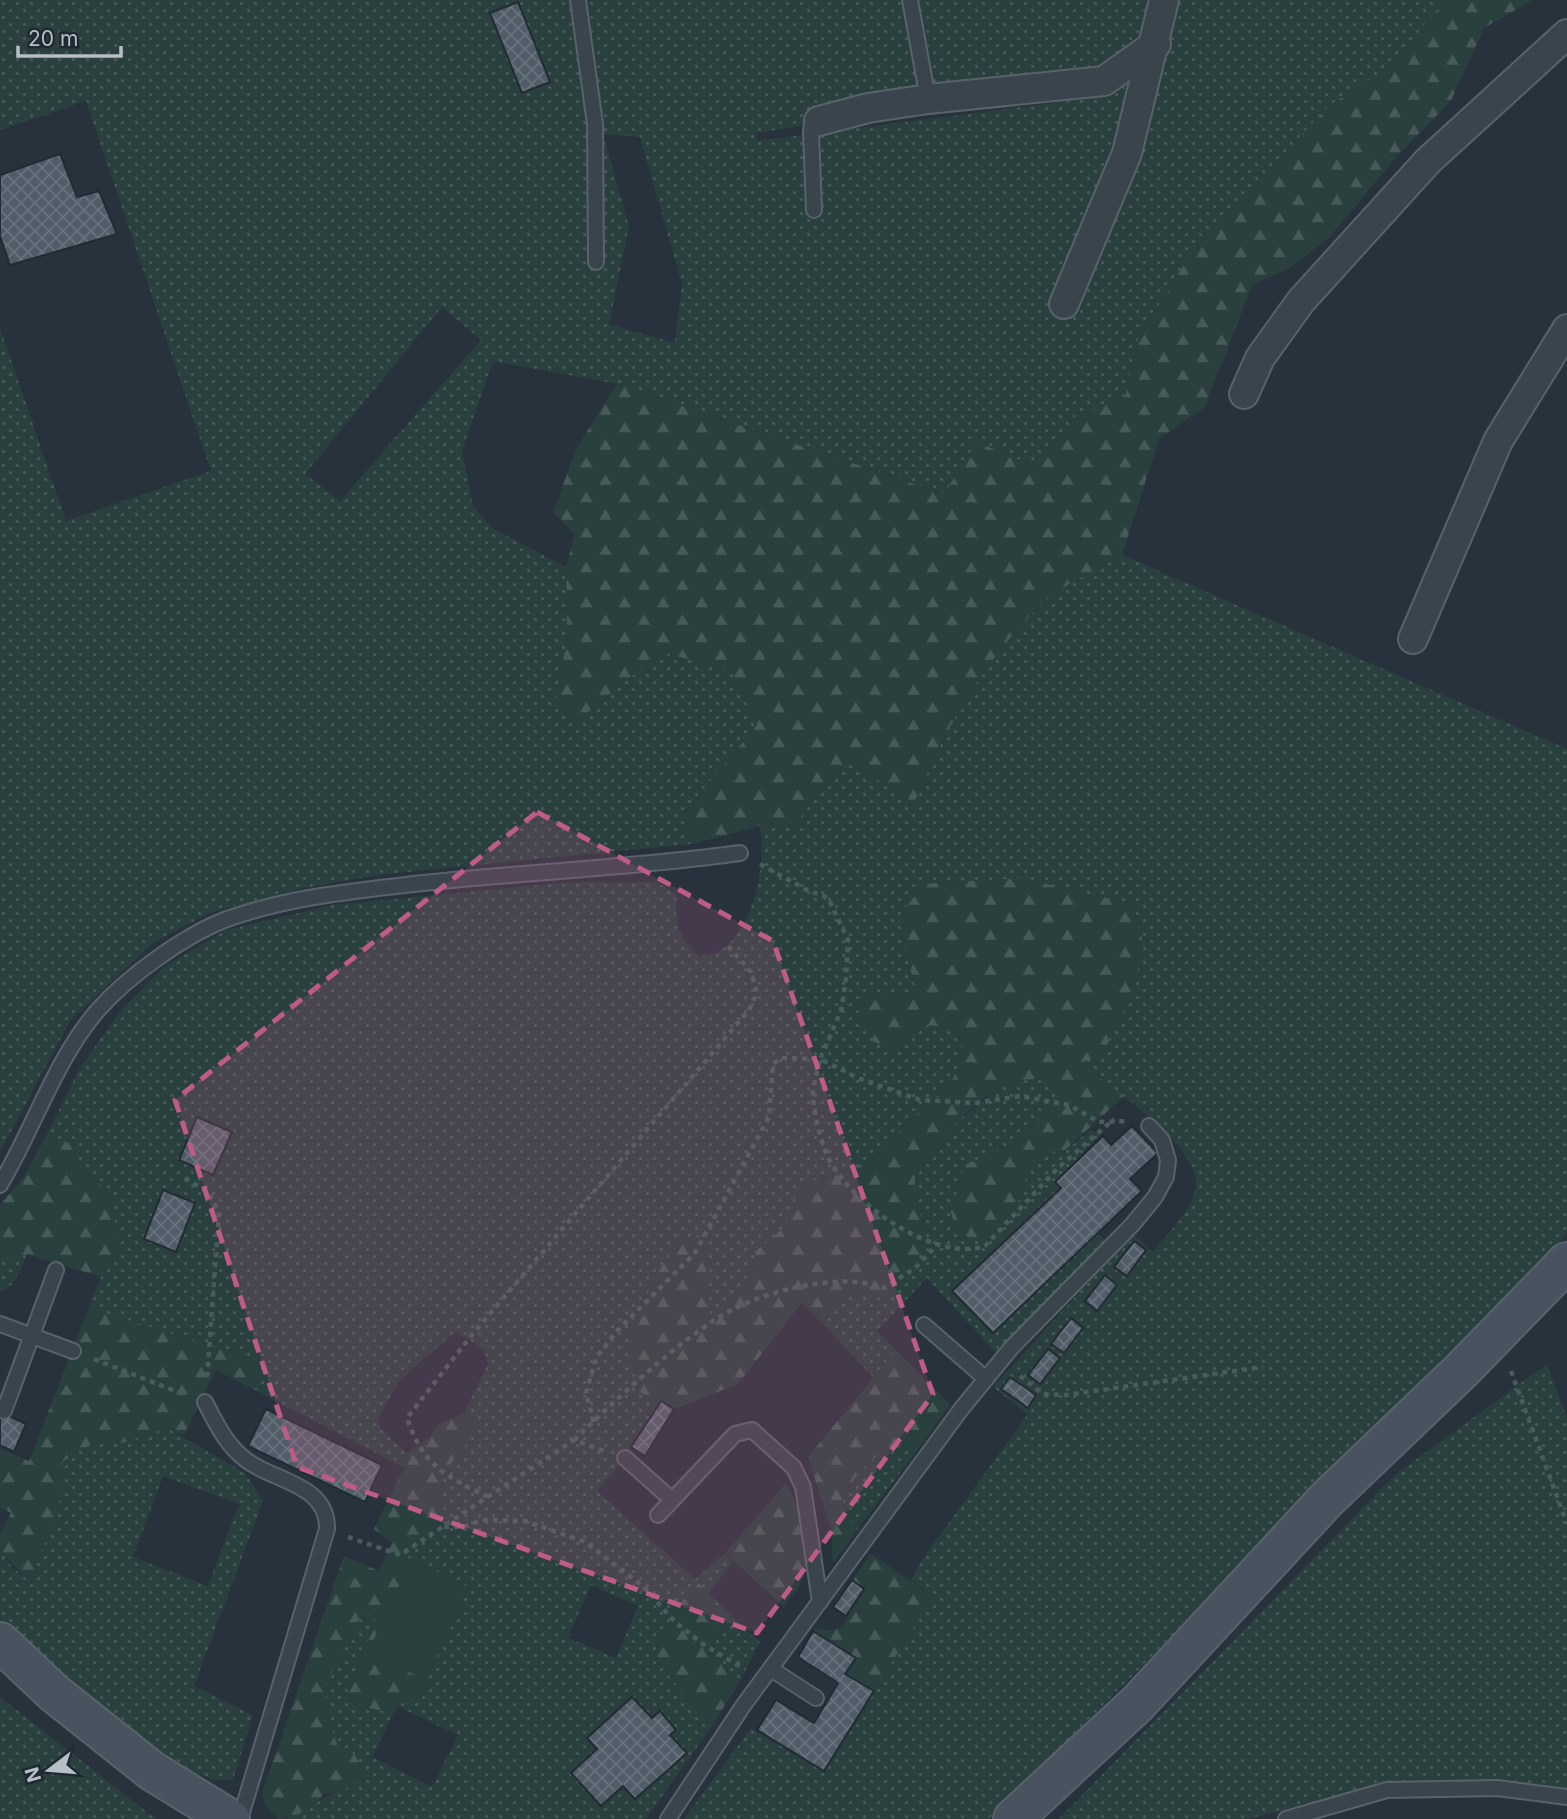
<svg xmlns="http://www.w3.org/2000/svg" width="1567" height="1819" font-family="Inter,sans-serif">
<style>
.grass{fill:url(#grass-dots);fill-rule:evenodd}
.forest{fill:url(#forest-firs)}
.pitch{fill:#2a403f}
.building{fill:url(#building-cross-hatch);stroke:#212b34;stroke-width:2}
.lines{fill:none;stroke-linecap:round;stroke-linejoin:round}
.lane-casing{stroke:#58626b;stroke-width:18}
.street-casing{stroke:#58626b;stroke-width:32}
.secondary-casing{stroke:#58626b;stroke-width:42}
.path{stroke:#495c5d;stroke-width:4.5;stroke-dasharray:5 5;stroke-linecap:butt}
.lane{stroke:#3a444d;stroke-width:14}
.street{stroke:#3a444d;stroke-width:28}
.secondary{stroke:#495360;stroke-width:38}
.marked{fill:#be5b87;fill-opacity:0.2;stroke:#be5b87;stroke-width:5;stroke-dasharray:14 9;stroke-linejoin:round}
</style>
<defs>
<pattern id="grass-dots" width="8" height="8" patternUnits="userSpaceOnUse" patternTransform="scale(1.75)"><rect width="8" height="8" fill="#2a403f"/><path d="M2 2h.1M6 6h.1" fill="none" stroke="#475a59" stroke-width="1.8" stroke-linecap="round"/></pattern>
<pattern id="forest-firs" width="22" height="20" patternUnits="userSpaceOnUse" patternTransform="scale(1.75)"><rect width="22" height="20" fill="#2a403f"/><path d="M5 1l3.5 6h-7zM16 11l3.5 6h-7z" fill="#475a59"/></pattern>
<pattern id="building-cross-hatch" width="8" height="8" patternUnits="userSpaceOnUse" patternTransform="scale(1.75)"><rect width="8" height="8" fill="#505d68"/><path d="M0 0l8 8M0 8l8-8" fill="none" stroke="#67727c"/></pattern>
</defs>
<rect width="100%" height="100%" fill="#27323d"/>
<g class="grass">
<path d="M0,0H1445L1390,66L1330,105L1193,250L1138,339L1125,398L1076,416L1034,466L977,442L945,494L617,384L493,361L462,451L473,506L492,528L566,567L567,638L554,707L578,719L662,652L731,671L757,725L683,814L691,844L377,875L300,889L209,913L154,942L70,1021L0,1152V328L66,521L211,471L86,101L0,130ZM1155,45L1127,154L1064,304L1052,302L1121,138L1141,62L1101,97L757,141L756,133L1104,81ZM603,134L640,137L682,284L675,343L609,324L629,226ZM442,307L481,340L340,501L305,474Z"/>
<path d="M1122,555L1567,749V1232L1546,1262L989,1819H684L751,1728L829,1775L824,1771L933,1596L911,1580L923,1558L1028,1414L993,1387L1133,1234L1153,1252C1167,1234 1198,1205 1196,1181C1190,1113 968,1001 910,967L917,991L895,998L870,993L928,1025L957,1028L964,1053L951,1083L866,1162L802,1185L785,1227L756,1251L748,1281L710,1317L703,1284L709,1257L641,1393L661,1401L625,1458L597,1491L695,1579L725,1553L733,1562L707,1595L676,1608L653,1656L712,1726L646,1819H287C310,1811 321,1795 345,1790L353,1754L337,1744L330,1725L324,1688L357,1622L369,1613L375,1620L346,1695L382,1711L392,1705L422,1699L426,1680L469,1588L400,1555L439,1529L443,1474L480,1426L464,1413L488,1364L484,1349L455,1332L400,1380L378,1418L380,1428L407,1453L393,1462L253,1389L262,1362L89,1308L101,1277L119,1255L98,1183L78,1165L76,1146L47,1134L81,1066L122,1009L164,967L226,930L332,905L569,882H656L677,894C675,925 677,936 700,957C708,954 723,951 729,944C756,915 766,864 760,826H793L847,760L914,803C944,730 986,656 1044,602C1065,583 1098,570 1122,555ZM197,1117L231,1132L213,1175L179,1160ZM163,1190L195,1203L176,1252L144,1239ZM1134,1241L1146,1251L1127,1276L1115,1267ZM591,1585L638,1606L616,1658L568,1638ZM632,1697L652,1718L660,1711L676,1730L670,1735L686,1753L635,1799L623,1786L601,1806L571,1773L597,1749L587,1738ZM397,1706L458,1735L432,1787L372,1757Z"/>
<path d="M1035,1077L1051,1081L1057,1096C1037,1139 1005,1148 964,1165L1016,1209L1029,1168L1050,1151L1063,1152L1091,1130L1100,1135L1055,1182L1061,1188L953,1291L993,1333L1098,1234L1107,1241L995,1352L927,1278L877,1331L896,1350L873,1377L821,1322L850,1292L926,1238L913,1180L949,1128L1000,1087Z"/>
<path d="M27,1254C21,1268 16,1287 0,1292V1259L10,1262Z"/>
<path d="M1547,1364L1567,1419V1788L1486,1779L1363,1789L1248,1819H1059L1395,1475Z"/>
<path d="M167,1428L245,1473L263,1501L194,1686L253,1715L233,1780H214L176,1766L64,1680L0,1620V1550L12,1567L29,1581L41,1550L62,1462L96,1441L119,1444ZM163,1476L239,1504L208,1586L133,1557Z"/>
<path d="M896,1447L918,1449L857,1530L846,1516L842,1498C856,1476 870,1454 896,1447Z"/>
<path d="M732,1617L760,1642L739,1683L717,1660L712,1642L719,1627Z"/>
<path d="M0,1697L156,1819H0Z"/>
</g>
<g class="forest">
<path d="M1445,0H1533L1484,28L1451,101L1398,155L1328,239L1291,267L1252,285L1205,407L1159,439L1122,555C1098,570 1065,583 1044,602C986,656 944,730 914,803L847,760L793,826H760L691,844L683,815L757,725L731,671L662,652L578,720L554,707L567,638L566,567L575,534L553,512L576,449L617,384L944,494L977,442L1034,466L1076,416L1125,398L1138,340L1193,250L1330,105L1390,66Z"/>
<path d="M1021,878L1132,904L1144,946L1130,999L1101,1056L1079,1063L1124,1096L1063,1152L1050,1151L1029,1168L1016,1209L998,1237L983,1242L957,1233L951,1212L964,1165C1005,1148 1037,1139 1057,1096L1051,1081C991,1066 943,1137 914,1180L926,1238L915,1268L889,1293L875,1299L850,1292L821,1322L802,1303L738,1384L674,1409L641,1393L630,1359L633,1321L660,1269L681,1240L698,1234L709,1257L703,1284L711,1316L748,1281L756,1251L785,1227L802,1185L866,1162L951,1083L964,1053L957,1028L927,1025L896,1049L874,1042L858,1010L869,993L895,998L916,991L898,917L925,884Z"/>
<path d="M47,1134L76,1146L78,1165L98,1183L111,1190L119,1255L101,1277L27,1254L10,1262L0,1259V1205L24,1177Z"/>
<path d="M89,1308L262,1362L253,1389L216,1370L184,1435L167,1428L119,1444L96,1441L62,1462L59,1510L29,1582L0,1550V1534L11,1513L0,1507V1449L29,1461Z"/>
<path d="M896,1350L950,1405L918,1449C876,1445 863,1465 842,1498L846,1516L857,1530L833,1563L831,1530L808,1457Z"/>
<path d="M464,1413L480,1426L443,1474L439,1529L401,1555L412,1559L368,1652L426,1680L422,1699L392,1705L382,1711L350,1703L346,1695L375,1621L368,1613L357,1622L324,1688L330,1725L337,1744L354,1754L365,1773L345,1790L324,1794L313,1806L291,1818L278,1819L266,1806L262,1793L344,1556L379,1571L392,1542L374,1529L404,1468L393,1462L429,1438L437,1425Z"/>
<path d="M786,1483C799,1509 816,1549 803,1579C798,1589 790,1598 784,1607L725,1553Z"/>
<path d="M871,1554L933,1596L874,1691L845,1674L855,1657L813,1631L816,1628L831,1631L842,1626L864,1589L852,1580Z"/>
<path d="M699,1583L732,1617L719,1627L712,1642L717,1660L739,1683L712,1726L653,1657L676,1608Z"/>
</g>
<path class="pitch" d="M412,1559L469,1587L426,1680L368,1652Z"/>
<g class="building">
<path d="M518,2L550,82L522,93L490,13Z"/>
<path d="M60,154L77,197L99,191L117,234L10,265L0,236V175Z"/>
<path d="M197,1117L232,1132L213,1175L179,1160Z"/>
<path d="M1132,1126L1158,1153L1130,1179L1142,1191L993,1333L952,1291L1061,1188L1055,1182L1103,1136L1111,1145Z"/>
<path d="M163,1190L195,1203L176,1252L144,1239Z"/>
<path d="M1134,1241L1146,1250L1127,1276L1114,1267Z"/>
<path d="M1105,1275L1117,1285L1097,1311L1085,1301Z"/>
<path d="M1071,1318L1083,1328L1064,1353L1051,1344Z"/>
<path d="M1048,1349L1060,1358L1040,1384L1028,1375Z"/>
<path d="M1010,1377L1036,1395L1028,1408L1001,1389Z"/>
<path d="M661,1401L674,1409L645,1456L631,1447Z"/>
<path d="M266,1409L382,1465L365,1502L248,1446Z"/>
<path d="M0,1412L26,1424L14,1452L0,1445Z"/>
<path d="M852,1580L864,1589L846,1616L833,1607Z"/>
<path d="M813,1631L856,1658L845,1674L874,1691L824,1771L757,1730L776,1700L814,1723L838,1683L798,1657Z"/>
<path d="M632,1697L652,1718L660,1711L676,1730L670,1735L687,1753L635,1799L623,1786L601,1806L571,1773L597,1749L587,1738Z"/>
</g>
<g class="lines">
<defs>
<g id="lane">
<path d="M578,0L595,124L596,262"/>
<path d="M910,0L928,99"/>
<path d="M814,210L811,132L812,123L819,121"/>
<path d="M0,1185C33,1130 56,1058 98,1010C128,976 185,935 227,919C286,898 352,891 414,884C523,872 632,868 740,853"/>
<path d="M0,1324L73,1351"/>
<path d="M924,1325L986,1379"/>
<path d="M205,1402C216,1423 226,1445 246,1460C275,1482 328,1484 327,1529L240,1819"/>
<path d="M4,1411L56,1270"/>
<path d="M625,1458L671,1499"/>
<path d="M658,1515L735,1434L752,1430L794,1468L803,1487L820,1602"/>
<path d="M771,1669L816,1698"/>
<path d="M668,1819L743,1706L962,1408L1012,1347L1132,1225L1155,1197L1166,1177L1168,1160L1162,1140L1149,1126"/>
<path d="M1286,1819L1387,1790L1497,1788L1567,1797"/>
</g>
<g id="street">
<path d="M819,121L868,108L928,99L1104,81L1156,44"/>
<path d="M1064,304L1127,153L1164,0"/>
<path d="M1244,394L1260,358L1301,301L1428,161L1567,34"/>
<path d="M1413,639L1498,441L1567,329"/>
</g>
<g id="secondary">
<path d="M0,1642L54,1693L152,1771L230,1819"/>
<path d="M1013,1819L1138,1703L1327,1499L1462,1370L1567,1262"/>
</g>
</defs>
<use href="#lane" class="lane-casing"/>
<use href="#street" class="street-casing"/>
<use href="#secondary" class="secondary-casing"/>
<g class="path">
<path d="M760,864L805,889L828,898L848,940L846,979L841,1011L820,1059L858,1078L920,1100L976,1103L1020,1096L1069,1105L1099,1122L1128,1121"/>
<path d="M185,1178L208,1192L219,1212L207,1378"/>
<path d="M94,1359L183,1394"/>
<path d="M1511,1371L1567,1524"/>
<path d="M1020,1376L1043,1394L1066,1395L1263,1367"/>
<path d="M594,1422L586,1393L596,1358L616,1332L695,1253L769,1117L773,1064L781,1058L820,1059C818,1070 812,1085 813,1096C814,1114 821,1143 829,1159C851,1203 935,1263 985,1246L1058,1168L1114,1119"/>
<path d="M574,1440C617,1399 666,1352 716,1319C755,1293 839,1270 884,1288L915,1268L937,1245"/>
<path d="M488,1497C446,1476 423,1466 407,1418L471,1336L749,1010L757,993L751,972L728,946"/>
<path d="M444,1527H463L483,1520L525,1521L585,1542L644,1587L675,1622L703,1644L741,1667"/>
<path d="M348,1537L400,1555L574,1440L604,1451"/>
</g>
<use href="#lane" class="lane"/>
<use href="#street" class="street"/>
<use href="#secondary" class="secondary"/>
</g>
<path class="marked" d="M537,812L773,941L933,1394L757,1633L297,1467L175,1100Z"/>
<g transform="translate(49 1770) rotate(254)" stroke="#1f2932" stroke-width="5" paint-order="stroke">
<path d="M0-5L12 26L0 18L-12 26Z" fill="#b7bfc8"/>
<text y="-10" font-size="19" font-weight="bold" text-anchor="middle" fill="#b7bfc8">N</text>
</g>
<path d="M18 46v10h103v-10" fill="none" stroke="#b7bfc8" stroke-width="3.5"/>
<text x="28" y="46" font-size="21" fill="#b7bfc8" stroke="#1f2932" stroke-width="5" paint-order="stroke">20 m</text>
</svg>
